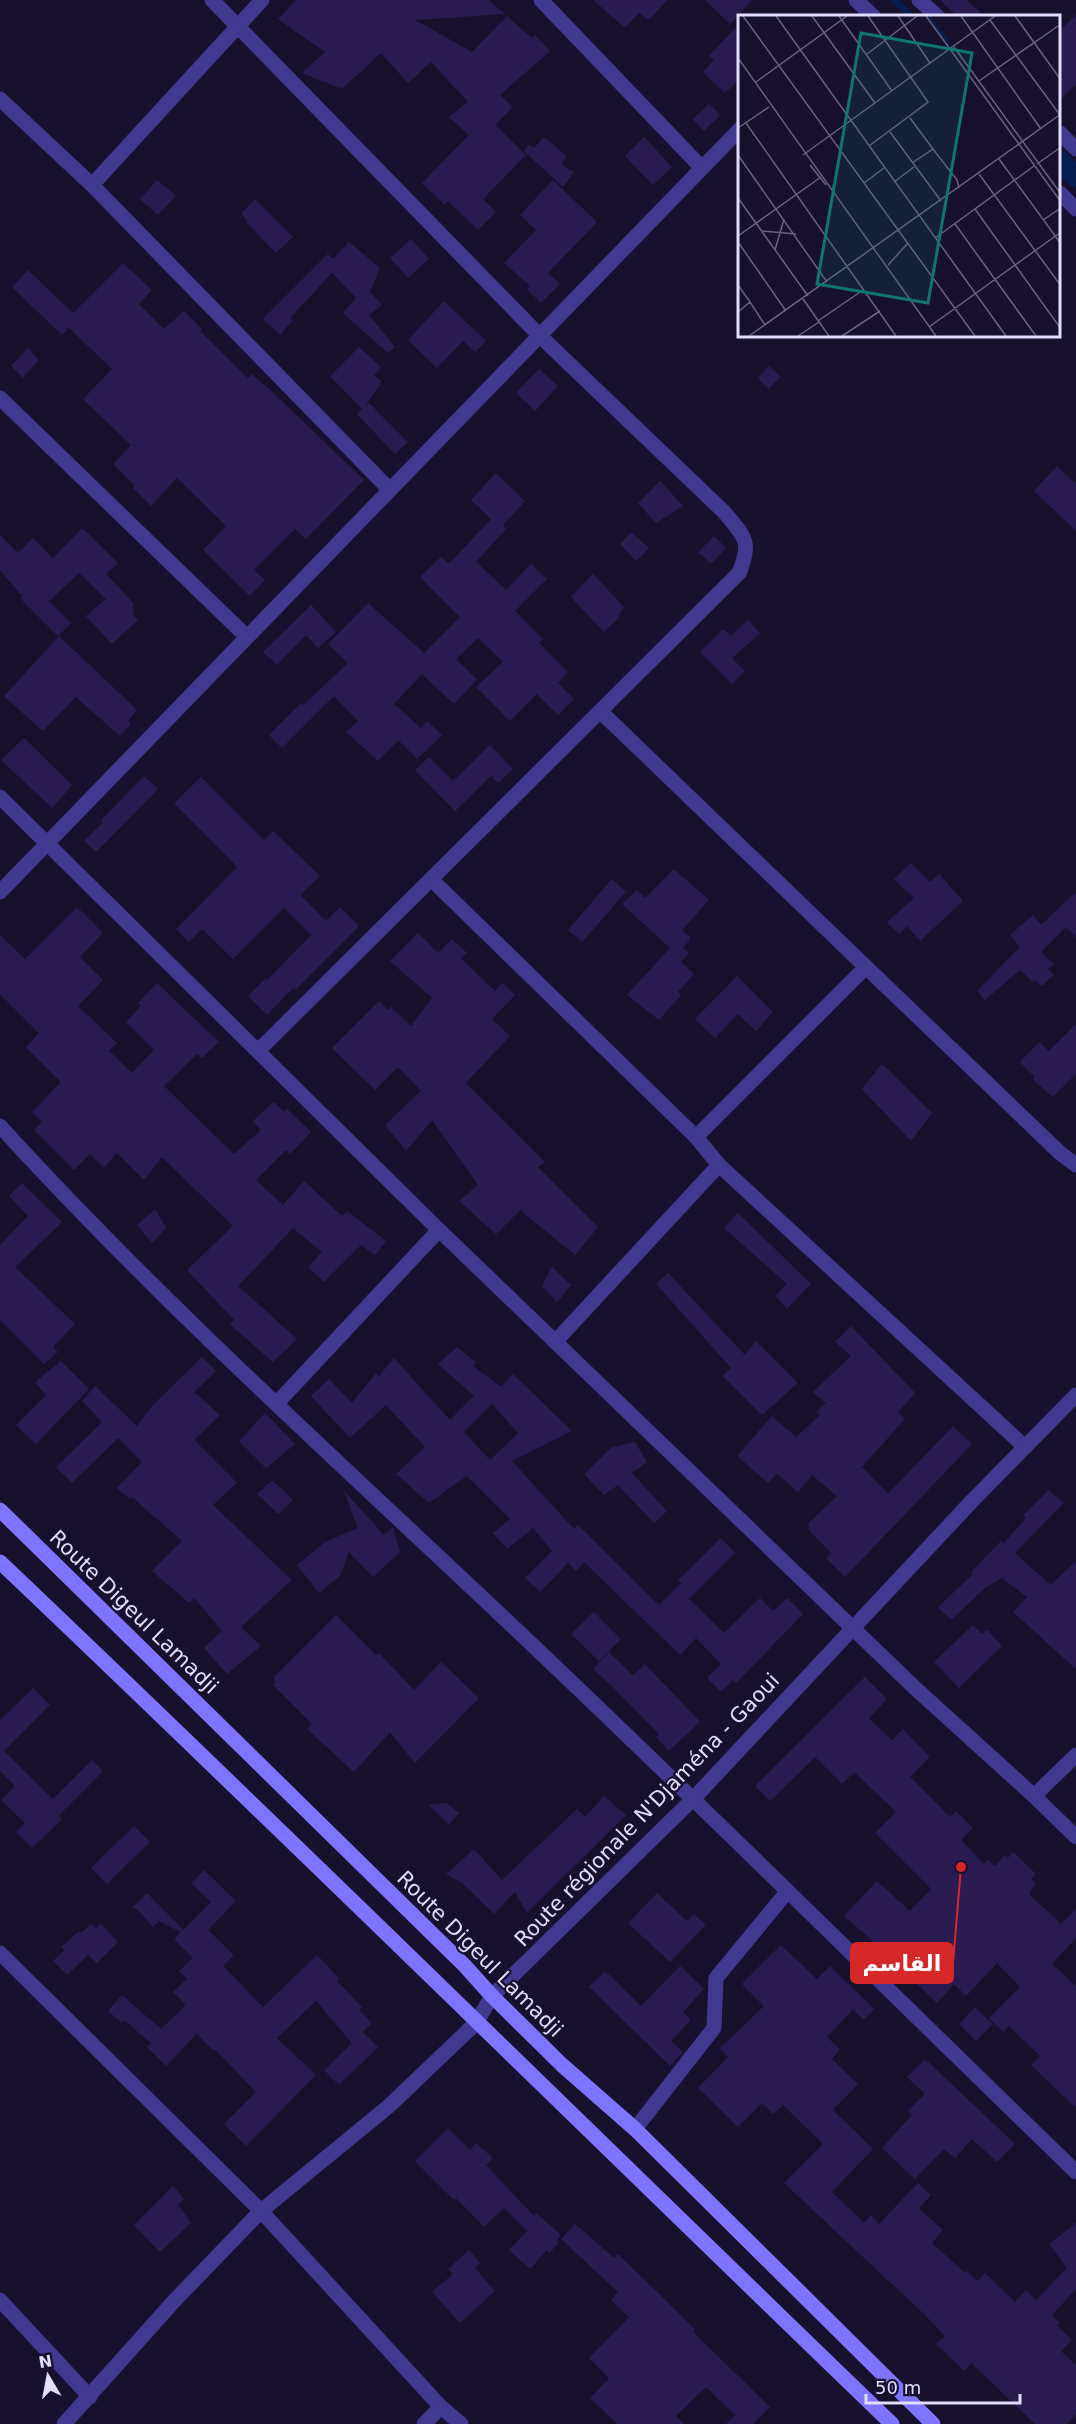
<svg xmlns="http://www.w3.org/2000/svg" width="1076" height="2424" font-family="'DejaVu Sans',Cairo,sans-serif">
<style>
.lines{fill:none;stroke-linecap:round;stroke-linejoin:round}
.stream{stroke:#081d4f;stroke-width:6}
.canal{stroke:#081d4f;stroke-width:21}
.building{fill:#291b4f;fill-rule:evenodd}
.minor{stroke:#41398f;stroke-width:15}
.tertiary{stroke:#41398f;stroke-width:15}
.secondary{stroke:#7f74ff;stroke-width:15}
.labels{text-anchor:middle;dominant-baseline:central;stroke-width:4.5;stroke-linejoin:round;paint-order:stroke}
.street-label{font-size:21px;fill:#e3ddff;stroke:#17102d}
.inset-river{fill:none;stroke:#081d4f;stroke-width:3}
.inset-road{fill:none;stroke:#696281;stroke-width:1.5}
.view{fill:#0f766e;fill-opacity:0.15;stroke:#0f766e;stroke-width:3}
.inset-edge{fill:none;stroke:#e3ddff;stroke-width:3}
.leader{fill:none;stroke:#d62828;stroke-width:2}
.callout-dot{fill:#d62828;stroke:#17102d;stroke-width:2}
.callout{fill:#d62828;stroke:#d62828;stroke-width:2}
.callout-label{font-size:22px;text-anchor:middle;font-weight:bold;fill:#fff}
</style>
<rect width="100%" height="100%" fill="#17102d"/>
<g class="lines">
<path class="stream" d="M894,0L911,16"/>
<path class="canal" d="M1060,161L1076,177"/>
</g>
<g class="building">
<path d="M296,0H488L505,14L415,20L472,52L507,16L532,38L535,35L550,51L500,95L513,107L495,125L526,155L483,199L496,212L478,230L448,201L445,205L422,183L469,135L449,117L468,102L431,62L408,83L381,53L342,89L302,73L325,52L278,19Z"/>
<path d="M593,0H667L649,20L639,13L625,28Z"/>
<path d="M705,0H752L730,24Z"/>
<path d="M940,0H967L984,16H957Z"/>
<path d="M1076,15V84L1059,101V31Z"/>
<path d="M740,23V78L725,93L703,72L714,60L709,56Z"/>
<path d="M709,104L720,115L704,131L693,119Z"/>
<path d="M544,137L566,156L562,165L574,172L563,187L524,151L529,145L534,148Z"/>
<path d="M644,137L672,167L653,185L625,156Z"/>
<path d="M157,180L176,196L158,215L140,199Z"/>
<path d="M553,180L597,222L548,273L560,284L541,303L527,289L530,286L504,263L536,230L520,215Z"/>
<path d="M255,199L293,237L276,253L246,222L248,221L241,214Z"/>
<path d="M411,239L429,259L408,278L390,258Z"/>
<path d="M349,242L380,268L370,292L382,305L369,315L395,347L388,353L343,313L356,298L332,273L290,318L293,320L280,335L263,319L328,254L333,259Z"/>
<path d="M123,263L152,290L139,304L164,329L184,311L202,329L200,331L248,378L251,374L267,387L364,480L306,539L295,529L254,570L265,580L250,596L203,550L226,526L177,478L151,506L133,488L135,486L113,464L131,445L83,399L112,369L69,328L62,335L12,287L28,270L73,313Z"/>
<path d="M444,301L486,341L475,352L463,341L437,368L408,340Z"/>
<path d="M359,347L381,367L374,376L382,381L364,408L369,403L408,442L395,454L357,414L362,409L330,376Z"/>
<path d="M28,348L39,360L23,378L11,366Z"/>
<path d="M769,366L781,377L768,389L758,378Z"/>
<path d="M539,369L558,386L535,411L516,393Z"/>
<path d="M1057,466L1076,484V531L1034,491Z"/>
<path d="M496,473L525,501L503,525L506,529L476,562L506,590L531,564L547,579L515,611L543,639L539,643L568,672L558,683L574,699L558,715L537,694L510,721L476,687L503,662L478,638L456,659L477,680L454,704L422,674L394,704L421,728L427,721L442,735L417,759L398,740L378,761L346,732L358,721L334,696L282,748L269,735L301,703L303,705L348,663L328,644L368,603L424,653L460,617L420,577L441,557L449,564L491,519L471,500Z"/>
<path d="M660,481L683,506L656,523L638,503Z"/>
<path d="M82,528L118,563L106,574L134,604L132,607L134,610L133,614L138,620L112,644L86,616L106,599L79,573L49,601L71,623L58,636L20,598L22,596L0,570V535L18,553L33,538L53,558Z"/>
<path d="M631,532L649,548L636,561L620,544Z"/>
<path d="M714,536L726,548L711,564L698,552Z"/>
<path d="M593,574L624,607L618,616L620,617L604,632L571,597Z"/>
<path d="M311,605L336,632L318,648L306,635L277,665L263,652Z"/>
<path d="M748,620L760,633L732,658L745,671L732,684L700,652L723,629L731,636Z"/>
<path d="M59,636L137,710L128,721L131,724L120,736L76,697L43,731L4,696Z"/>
<path d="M24,738L72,785L52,808L1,760Z"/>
<path d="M490,745L513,769L498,783L491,776L455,811L415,770L429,757L453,781Z"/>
<path d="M144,776L158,789L96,852L84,841L103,822L101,820Z"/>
<path d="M201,777L264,840L273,831L320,876L300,895L326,921L340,907L359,926L295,990L293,988L267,1015L248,996L266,978L268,979L311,935L284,908L233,959L202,929L189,942L176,929L237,867L174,803Z"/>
<path d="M911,863L930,882L939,874L963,901L920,941L907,926L899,934L887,922L914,898L894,879Z"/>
<path d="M674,869L709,900L682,930L691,938L683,948L689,953L681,962L694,974L678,992L681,995L659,1020L627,995L670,948L622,904L637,890L645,898Z"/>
<path d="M612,879L626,892L582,942L568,930Z"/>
<path d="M1076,892V937L1066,927L1041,952L1054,964L1048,969L1054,975L1042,986L1035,980L1033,982L1020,970L985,1000L977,991L1020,947L1010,935L1033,915L1041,925Z"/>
<path d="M77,907L103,933L80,957L103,980L78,1006L117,1043L109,1051L132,1073L154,1050L126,1022L141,1006L138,1003L157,983L219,1042L202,1058L197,1054L164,1086L234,1154L261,1130L253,1121L274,1102L284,1112L287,1109L311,1132L290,1154L286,1150L256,1180L283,1205L304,1181L342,1216L347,1211L386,1241L375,1255L361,1245L324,1282L308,1267L322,1252L293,1228L238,1286L297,1339L273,1362L230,1325L234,1320L187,1270L233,1226L162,1157L144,1180L117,1153L104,1168L90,1154L74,1170L34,1130L42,1122L32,1112L61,1082L26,1047L39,1033L0,994V935L25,959Z"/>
<path d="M418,933L438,953L452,939L467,953L461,958L495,991L503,983L515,995L492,1019L510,1036L466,1083L545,1162L538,1167L598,1227L575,1255L520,1210L496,1234L459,1201L478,1185L432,1120L406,1151L385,1125L421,1091L398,1067L375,1090L332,1048L379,1001L388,1010L391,1007L411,1026L432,998L390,961Z"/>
<path d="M737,976L773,1012L756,1031L738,1014L715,1038L695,1019Z"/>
<path d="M1076,1024V1074L1053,1097L1033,1080L1035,1077L1020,1062L1039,1042L1049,1051Z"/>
<path d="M882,1064L932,1113L911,1141L862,1089Z"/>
<path d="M22,1183L62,1222L15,1267L75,1324L53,1347L58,1352L44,1364L0,1320V1245L28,1216L9,1196Z"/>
<path d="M155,1209L166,1228L152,1243L137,1225Z"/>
<path d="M738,1213L811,1284L787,1309L775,1296L787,1284L724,1228Z"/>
<path d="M552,1267L571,1285L557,1302L542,1286Z"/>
<path d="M668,1273L745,1355L756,1341L798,1383L762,1415L723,1376L731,1368L656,1284Z"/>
<path d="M851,1326L915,1393L898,1412L905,1419L862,1467L888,1494L953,1426L972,1444L845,1577L826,1558L831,1553L809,1530V1523L837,1496L812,1475L798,1492L777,1474L768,1483L737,1456L772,1416L796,1437L820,1415L817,1411L826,1403L813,1392L851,1356L835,1342Z"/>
<path d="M457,1347L476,1362L473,1366L501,1387L513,1374L572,1431L512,1461L574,1529L578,1525L659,1605L681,1583L678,1580L721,1538L735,1553L689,1599L724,1633L760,1598L773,1611L787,1598L803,1614L736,1683L733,1680L721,1692L707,1678L721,1664L696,1638L680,1655L584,1562L576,1571L568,1563L540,1592L525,1578L552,1551L533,1528L507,1549L493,1533L510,1519L467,1476L429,1503L396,1474L425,1447L386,1405L350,1438L311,1396L329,1379L352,1403L376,1373L379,1376L394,1358L450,1420L474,1396L438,1364ZM492,1404L518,1433L490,1460L464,1432Z"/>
<path d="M202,1357L216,1371L194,1392L220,1415L194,1440L237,1483L213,1505L292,1580L241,1627L261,1646L227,1674L204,1648L222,1631L194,1598L189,1603L152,1571L182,1541L132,1497L130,1499L117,1488L142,1462L118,1438L72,1483L56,1467L102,1422L82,1401L95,1386L137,1426L152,1406Z"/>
<path d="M61,1361L89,1389L36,1444L16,1425L46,1395L35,1382Z"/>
<path d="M265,1413L295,1444L266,1468L239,1441Z"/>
<path d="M635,1442L647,1462L632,1473L667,1511L654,1523L618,1485L604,1495L584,1474L612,1447Z"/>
<path d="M272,1480L293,1500L278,1514L257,1494Z"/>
<path d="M1049,1490L1064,1503L1015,1553L1051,1585L1076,1561V1669L1013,1612L1027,1597L1002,1578L985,1588L951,1620L938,1607L973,1574L971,1572L1001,1541L1004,1543L1026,1518L1023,1515Z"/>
<path d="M344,1491L384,1535L393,1527L400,1552L373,1577L349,1552L340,1576L319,1593L297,1565L325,1542L358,1528Z"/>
<path d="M594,1612L621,1639L599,1661L571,1634Z"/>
<path d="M336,1615L376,1655L379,1653L414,1690L441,1662L479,1698L415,1763L390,1732L354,1772L307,1729L312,1724L273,1685L276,1682L273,1678Z"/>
<path d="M973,1625L982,1634L987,1630L1002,1646L959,1688L934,1662Z"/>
<path d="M609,1652L633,1676L645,1664L700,1722L669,1751L656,1737L659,1734L612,1686L593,1669Z"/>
<path d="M865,1677L887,1699L869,1718L892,1740L903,1729L930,1757L910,1777L950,1817L956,1811L973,1828L961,1840L984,1864L988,1860L995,1866L1005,1855L1008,1858L1013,1852L1036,1874L1031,1879L1036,1883L1029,1894L1061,1924L1076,1909V1938L1052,1964L1076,1986V2108L1031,2065L1040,2056L1009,2026L1003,2032L989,2018L1020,1987L997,1963L966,1996L954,1984L937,2003L866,1935L844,1916L877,1881L910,1911L931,1889L875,1833L896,1812L854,1772L842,1784L815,1757L770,1801L755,1786Z"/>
<path d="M33,1688L50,1705L4,1751L53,1799L92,1760L103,1771L58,1816L62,1819L32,1848L16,1832L25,1823L1,1800L15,1786L0,1771V1720Z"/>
<path d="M604,1796L626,1815L527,1913L515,1892L494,1914L462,1883L446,1874L474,1849L502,1880L577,1809L585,1817Z"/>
<path d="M447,1803L459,1813L449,1825L429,1805Z"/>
<path d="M134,1826L150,1842L107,1884L91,1868Z"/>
<path d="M204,1870L236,1901L208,1930L234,1955L223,1966L263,2007L317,1955L339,1978L337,1981L362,2007L359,2010L372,2023L363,2032L378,2047L339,2085L324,2070L352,2043L316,2001L277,2038L316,2075L246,2146L224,2124L256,2092L215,2049L214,2051L197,2034L166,2066L147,2047L151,2043L124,2020L122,2023L108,2011L122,1995L161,2029L186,2005L173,1992L187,1979L179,1971L193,1958L174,1939L211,1902L191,1883Z"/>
<path d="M147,1893L183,1929L181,1932L159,1921L153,1927L139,1911L133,1907Z"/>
<path d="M657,1893L687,1921L694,1914L706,1925L670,1962L628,1923Z"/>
<path d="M91,1924L96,1928L101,1924L118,1942L97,1963L88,1955L67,1975L53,1961L65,1950L61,1947L79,1931L81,1933Z"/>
<path d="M781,1945L817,1979L830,1966L874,2009L864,2020L853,2010L827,2037L840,2049L832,2059L858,2084L833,2110L873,2149L832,2192L864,2223L871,2215L879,2224L918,2183L931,2195L919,2208L943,2230L932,2243L965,2273L967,2271L977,2281L985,2273L1015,2302L1026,2290L1036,2300L1067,2268L1049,2244L1076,2223V2289L1052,2315L1060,2323L1057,2326L1072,2340L1061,2351L1076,2365V2414L1067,2424H1035L971,2363L964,2371L936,2344L945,2336L924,2314L784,2183L823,2144L783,2105L773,2114L762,2103L738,2127L698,2088L728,2057L720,2048L764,2006L742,1984Z"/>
<path d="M680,1966L704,1989L683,2012L691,2020L671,2041L683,2052L670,2066L589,1987L605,1971L641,2006Z"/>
<path d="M975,2007L993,2024L976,2041L959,2024Z"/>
<path d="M925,2059L1015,2144L997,2162L972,2139L955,2158L944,2149L915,2179L882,2148L912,2115L908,2111L925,2094L907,2077Z"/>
<path d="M448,2128L470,2150L476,2143L493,2158L486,2165L534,2216L536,2213L561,2235L557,2240L559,2243L549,2253L547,2250L530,2269L509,2250L527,2231L504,2208L484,2227L456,2198L454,2200L415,2161Z"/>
<path d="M173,2186L184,2199L178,2205L191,2223L160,2252L134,2225Z"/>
<path d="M575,2224L614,2258L618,2254L695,2329L693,2332L770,2407L753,2424H726L735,2415L706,2387L676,2416L684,2424H617L590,2398L609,2378L589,2358L629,2317L611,2300L618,2292L561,2239Z"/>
<path d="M469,2250L480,2263L475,2268L495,2291L460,2323L432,2292L453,2274L448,2269Z"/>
</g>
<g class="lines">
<g class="minor">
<path d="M212,0L539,335L725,513C745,537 752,542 739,573L258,1051"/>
<path d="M541,0L701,167"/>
<path d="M856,0L873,16"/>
<path d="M919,0L937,16"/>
<path d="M0,99L92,185L389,489"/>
<path d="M1060,133L1076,149"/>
<path d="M92,185L262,0"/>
<path d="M1060,193L1076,209"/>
<path d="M0,398L246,636"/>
<path d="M601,712L866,967"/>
<path d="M0,797L439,1230L915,1688L1034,1796L1076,1837"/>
<path d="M432,880L696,1137L719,1165L1025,1447"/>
<path d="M0,892L740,129"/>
<path d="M0,1126C164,1306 347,1469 524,1637C710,1813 892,1994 1076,2172"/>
<path d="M696,1137L866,967L1060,1153L1076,1165"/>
<path d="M555,1342L719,1165"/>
<path d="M277,1403L439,1230"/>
<path d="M1034,1796L1076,1755"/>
<path d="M0,1953L261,2211L441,2407L461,2424"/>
<path d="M635,2129L714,2028L716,1978L787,1892"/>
<path d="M0,2300L90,2397"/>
<path d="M64,2424L175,2300L261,2211L389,2106L476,2023"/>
<path d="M424,2424L441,2407"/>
</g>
<path class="tertiary" d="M476,2023L492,1996L694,1798L972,1501L1076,1395"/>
<g class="secondary">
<path d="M0,1510L465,1966L492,1996L562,2065L635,2129L933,2424"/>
<path d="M0,1562C300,1847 594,2137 892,2424"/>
</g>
</g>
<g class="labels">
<g class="street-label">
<text transform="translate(134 1612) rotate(44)">Route Digeul Lamadji</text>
<text transform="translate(647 1810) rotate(-46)">Route régionale N'Djaména - Gaoui</text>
<text transform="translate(480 1954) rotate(45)">Route Digeul Lamadji</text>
</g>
</g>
<g transform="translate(738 15)">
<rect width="322" height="322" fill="#17102d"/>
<path class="inset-river" d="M191,1L213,32"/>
<path class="inset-road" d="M5,1L237,321M38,1L268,321M74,1L137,88M101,1L154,76M130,1L190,87L131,131M160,1L192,48M188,1L323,187M223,1L303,114M277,1L323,65M252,5L322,100M216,32L323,179M129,39L179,1M0,43L198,321M241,66L323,9M18,67L109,1M172,103L195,134M8,108L158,321M0,113L31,92M152,117L203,186M0,140L89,267M65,140L257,1M261,144L323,229M174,148L195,134L219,165L221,173M299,149L323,132M72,150L88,170M241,159L323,271M156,167L176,152M126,168L146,153M0,183L70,281M237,194L323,314M305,205L323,193M217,209L298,321M23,216L58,219M0,221L83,162M197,223L296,151M0,227L48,296M37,235L46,204M150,250L170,228M0,270L12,287M65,284L91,321M0,297L12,287L27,310M80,306L125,275M191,312L323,217M11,321L323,99M60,321L81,307M104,321L142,296"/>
<path class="view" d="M123,18L234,38L190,288L79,269Z"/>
<rect width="322" height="322" class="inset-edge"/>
</g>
<path class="leader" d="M961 1867L953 1963"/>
<circle class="callout-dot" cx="961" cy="1867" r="6"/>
<rect class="callout" x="851" y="1943" width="102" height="40" rx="6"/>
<g class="callout-label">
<text x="902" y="1971">القاسم</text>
</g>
<g transform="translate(48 2376) rotate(350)" stroke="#17102d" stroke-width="4.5" paint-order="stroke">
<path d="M0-4.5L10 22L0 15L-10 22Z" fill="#e3ddff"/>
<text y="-9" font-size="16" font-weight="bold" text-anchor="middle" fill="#e3ddff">N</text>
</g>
<path d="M866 2394v9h154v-9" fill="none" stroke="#e3ddff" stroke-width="3"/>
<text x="875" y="2394" font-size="18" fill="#e3ddff" stroke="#17102d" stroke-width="4.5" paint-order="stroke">50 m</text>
</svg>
